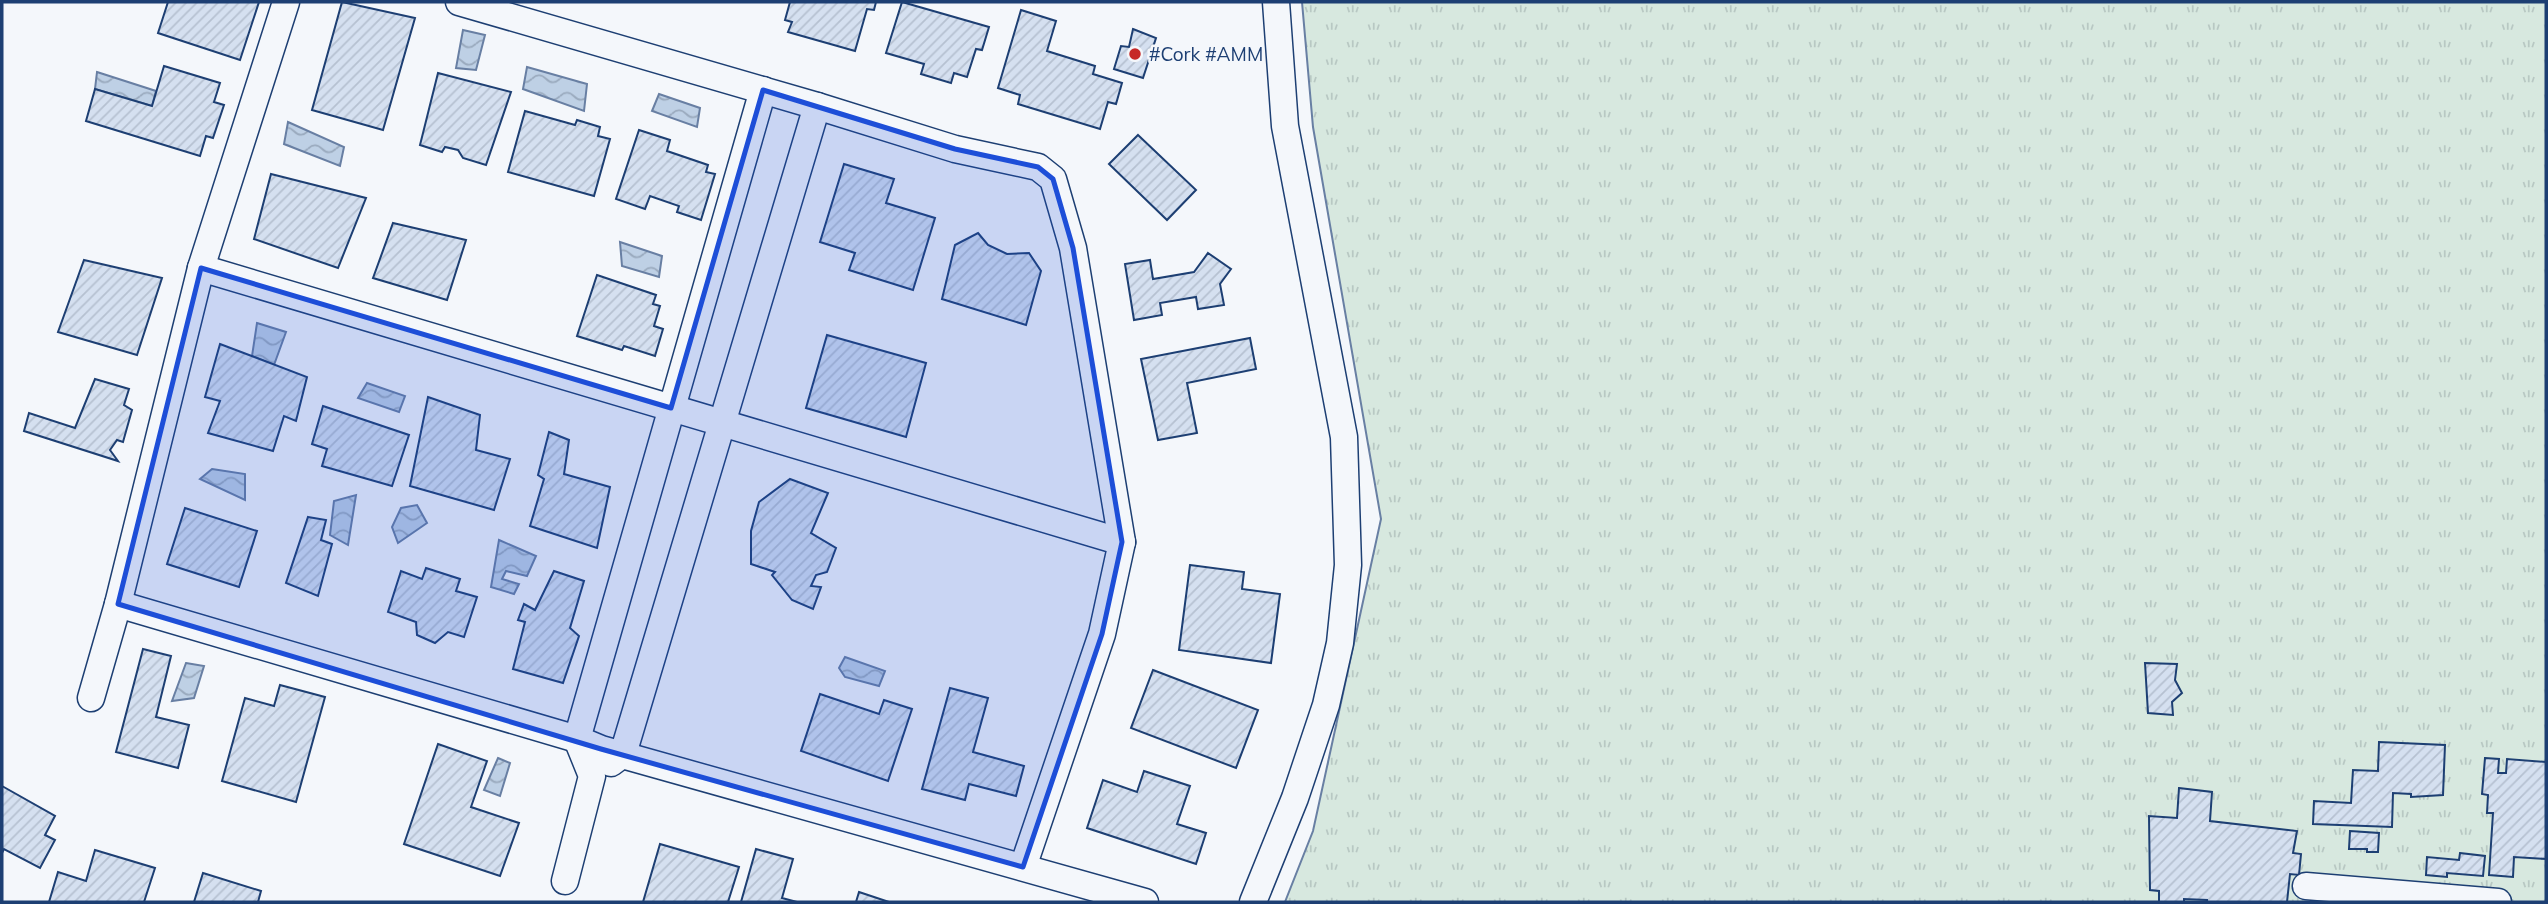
<svg xmlns="http://www.w3.org/2000/svg" width="2548" height="904" font-family="Mulish,sans-serif">
<style>
.grass{fill:url(#grass-tufts);stroke:#687fa3;stroke-width:2}
.water{fill:url(#water-waves);stroke:#687fa3;stroke-width:2}
.building{fill:url(#building-hatch);stroke:#1d3f73;stroke-width:2}
.lines{fill:none;stroke-linecap:round;stroke-linejoin:round}
.minor-casing{stroke:#1d3f73;stroke-width:29}
.minor{stroke:#f4f7fb;stroke-width:26}
.marked{fill:#1d4ed8;fill-opacity:0.2;stroke:#1d4ed8;stroke-width:5;stroke-linejoin:round}
.poi-dot{fill:#c62828;stroke:#f4f7fb;stroke-width:2.5}
.labels{text-anchor:middle;dominant-baseline:central;stroke-width:5;stroke-linejoin:round;paint-order:stroke}
.poi-label{font-size:19px;fill:#1d3f73;stroke:#f4f7fb;text-anchor:start}
</style>
<defs>
<pattern id="grass-tufts" width="24" height="20" patternUnits="userSpaceOnUse" patternTransform="scale(1.75)"><rect width="24" height="20" fill="#d7e8df"/><path d="M3 7l-1-3M5 7V3M7 7l1-3M15 17l-1-3M17 17v-4M19 17l1-3" fill="none" stroke="#b8c8c3"/></pattern>
<pattern id="water-waves" width="16" height="10" patternUnits="userSpaceOnUse" patternTransform="scale(1.75)"><rect width="16" height="10" fill="#bed0e5"/><path d="M0 5q4-4 8 0t8 0" fill="none" stroke="#9aaabe"/></pattern>
<pattern id="building-hatch" width="6" height="6" patternUnits="userSpaceOnUse" patternTransform="scale(1.75)"><rect width="6" height="6" fill="#d5e0f0"/><path d="M-1 1l2-2M0 6l6-6M5 7l2-2" fill="none" stroke="#b6c1d1"/></pattern>
</defs>
<rect width="100%" height="100%" fill="#f4f7fb"/>
<path class="grass" d="M1302,2H2546V902H1285L1313,831L1381,519L1313,127Z"/>
<g class="water">
<path d="M463,30L485,35L476,70L456,68Z"/>
<path d="M527,67L587,84L584,111L523,89Z"/>
<path d="M97,72L156,91L152,106L95,89Z"/>
<path d="M659,94L700,108L697,127L652,111Z"/>
<path d="M288,122L344,147L340,166L284,144Z"/>
<path d="M620,242L662,256L659,277L622,266Z"/>
<path d="M257,323L286,332L274,365L252,356Z"/>
<path d="M367,383L405,396L399,412L358,398Z"/>
<path d="M212,469L245,474V500L200,479Z"/>
<path d="M356,495L348,545L330,535L334,501Z"/>
<path d="M417,505L427,523L398,543L392,527L401,508Z"/>
<path d="M499,540L536,556L527,576L506,571L502,579L519,584L514,594L491,587Z"/>
<path d="M845,657L885,671L879,686L845,677L839,668Z"/>
<path d="M186,663L204,666L194,698L172,701Z"/>
<path d="M498,758L510,763L500,796L484,790Z"/>
</g>
<g class="building">
<path d="M168,2H259L240,60L158,33Z"/>
<path d="M342,2L415,18L383,130L312,110Z"/>
<path d="M790,2H876L874,10L867,9L855,51L788,32L792,22L785,20Z"/>
<path d="M902,2L989,27L982,50L976,49L967,77L954,73L951,83L921,74L924,64L886,53Z"/>
<path d="M1021,10L1056,21L1047,51L1095,66L1093,74L1122,83L1116,104L1108,102L1100,129L1018,104L1020,95L998,88Z"/>
<path d="M1133,29L1156,38L1143,78L1114,69L1121,46L1129,47Z"/>
<path d="M164,66L220,83L214,102L224,105L213,138L206,136L200,156L86,121L95,89L152,106Z"/>
<path d="M438,73L511,92L486,165L463,158L458,150L445,147L442,152L420,145Z"/>
<path d="M525,111L575,125L577,120L600,127L598,136L610,139L594,196L508,172Z"/>
<path d="M639,130L670,140L667,151L708,165L706,172L715,174L701,220L677,212L679,206L650,196L645,209L616,199Z"/>
<path d="M1138,135L1196,190L1167,220L1109,164Z"/>
<path d="M844,164L894,179L886,203L935,218L913,290L849,270L855,253L820,242Z"/>
<path d="M271,174L366,198L338,268L254,239Z"/>
<path d="M393,223L466,240L447,300L373,278Z"/>
<path d="M978,233L988,245L1007,254L1029,253L1041,271L1026,325L942,299L955,245Z"/>
<path d="M1208,253L1231,269L1220,284L1224,305L1198,309L1196,297L1160,303L1162,315L1134,320L1125,264L1150,260L1153,279L1194,272Z"/>
<path d="M84,260L162,278L137,355L58,332Z"/>
<path d="M597,275L656,295L653,304L660,306L654,326L663,329L655,356L624,346L622,350L577,336Z"/>
<path d="M827,335L926,363L906,437L806,408Z"/>
<path d="M1250,338L1256,369L1187,383L1197,433L1158,440L1141,359Z"/>
<path d="M220,344L307,377L296,421L284,416L273,451L208,433L220,401L205,397Z"/>
<path d="M95,379L129,389L124,405L132,410L123,442L117,440L110,450L118,461L24,431L29,413L75,428Z"/>
<path d="M428,397L480,415L476,450L510,459L494,510L410,486Z"/>
<path d="M323,406L409,435L392,486L322,466L327,449L312,444Z"/>
<path d="M549,432L569,440L564,474L610,487L597,548L530,526L544,479L538,475Z"/>
<path d="M790,479L828,493L811,533L836,548L827,572L816,575L811,586L821,587L813,609L792,600L772,575L775,572L751,564V531L759,502Z"/>
<path d="M185,508L257,531L239,587L167,564Z"/>
<path d="M308,517L326,520L321,540L332,544L318,596L286,583Z"/>
<path d="M1190,565L1244,572L1242,589L1280,594L1271,663L1179,650Z"/>
<path d="M426,568L460,579L456,591L477,597L464,637L448,632L435,643L417,635L416,622L388,612L401,571L422,579Z"/>
<path d="M554,571L584,581L570,628L579,636L563,683L513,669L525,622L518,620L524,604L535,610Z"/>
<path d="M143,649L171,656L156,717L189,725L178,768L116,752Z"/>
<path d="M2145,663L2177,664L2175,680L2182,693L2172,702L2173,715L2148,713Z"/>
<path d="M1153,670L1258,710L1236,768L1131,728Z"/>
<path d="M280,685L325,697L296,802L222,781L245,698L274,706Z"/>
<path d="M950,688L988,698L973,752L1024,766L1016,796L969,784L965,800L922,789Z"/>
<path d="M820,694L879,714L884,700L912,709L888,781L801,751Z"/>
<path d="M2379,742L2445,745L2443,795L2411,797V794L2393,793L2392,827L2313,824L2314,801L2351,803L2353,770L2378,771Z"/>
<path d="M438,744L487,761L471,807L519,823L500,876L404,844Z"/>
<path d="M2485,758L2499,759L2498,773H2506L2507,759L2546,762V859L2514,857L2513,877L2489,875L2493,813H2487L2488,795L2482,794Z"/>
<path d="M1144,771L1190,786L1177,824L1206,833L1196,864L1087,828L1103,780L1137,792Z"/>
<path d="M2,786L55,816L45,835L55,840L40,868L4,849L2,853Z"/>
<path d="M2179,788L2212,792L2210,821L2297,831L2293,853L2301,854L2299,875L2290,874L2287,902H2207V900L2184,899V902H2159V891L2150,890L2149,816L2177,818Z"/>
<path d="M2350,831L2379,833L2378,852H2367V849H2349Z"/>
<path d="M660,844L739,867L728,902H643Z"/>
<path d="M756,849L793,859L782,898L797,902H741Z"/>
<path d="M95,850L155,868L144,902H49L58,872L86,881Z"/>
<path d="M2460,853L2485,856L2483,876L2447,873V877L2426,875L2427,857L2459,860Z"/>
<path d="M203,873L261,891L258,902H194Z"/>
<path d="M859,892L889,902H856Z"/>
</g>
<g class="lines">
<defs>
<g id="minor">
<path d="M459,2L817,106L955,149L1038,167L1053,179L1073,248L1122,542L1102,634L1023,867"/>
<path d="M201,268L1122,542"/>
<path d="M118,604L577,739L601,749L1145,902"/>
<path d="M91,698L118,604L201,268L286,2"/>
<path d="M611,763L623,754L817,106"/>
<path d="M565,881L592,776L577,739L763,90"/>
<path d="M2306,886L2498,902"/>
<path d="M1253,902L1295,798L1326,705L1340,643L1348,565L1344,437L1285,126L1276,2"/>
</g>
</defs>
<use href="#minor" class="minor-casing"/>
<use href="#minor" class="minor"/>
</g>
<path class="marked" d="M763,90L955,149L1038,167L1053,179L1073,248L1122,542L1102,634L1023,867L601,749L118,604L201,268L671,408Z"/>
<circle class="poi-dot" cx="1135" cy="54" r="7"/>
<g class="labels">
<g class="poi-label">
<text x="1149" y="54">#Cork #AMM</text>
</g>
</g>
<rect width="2548" height="904" fill="none" stroke="#1d3f73" stroke-width="7"/>
</svg>
